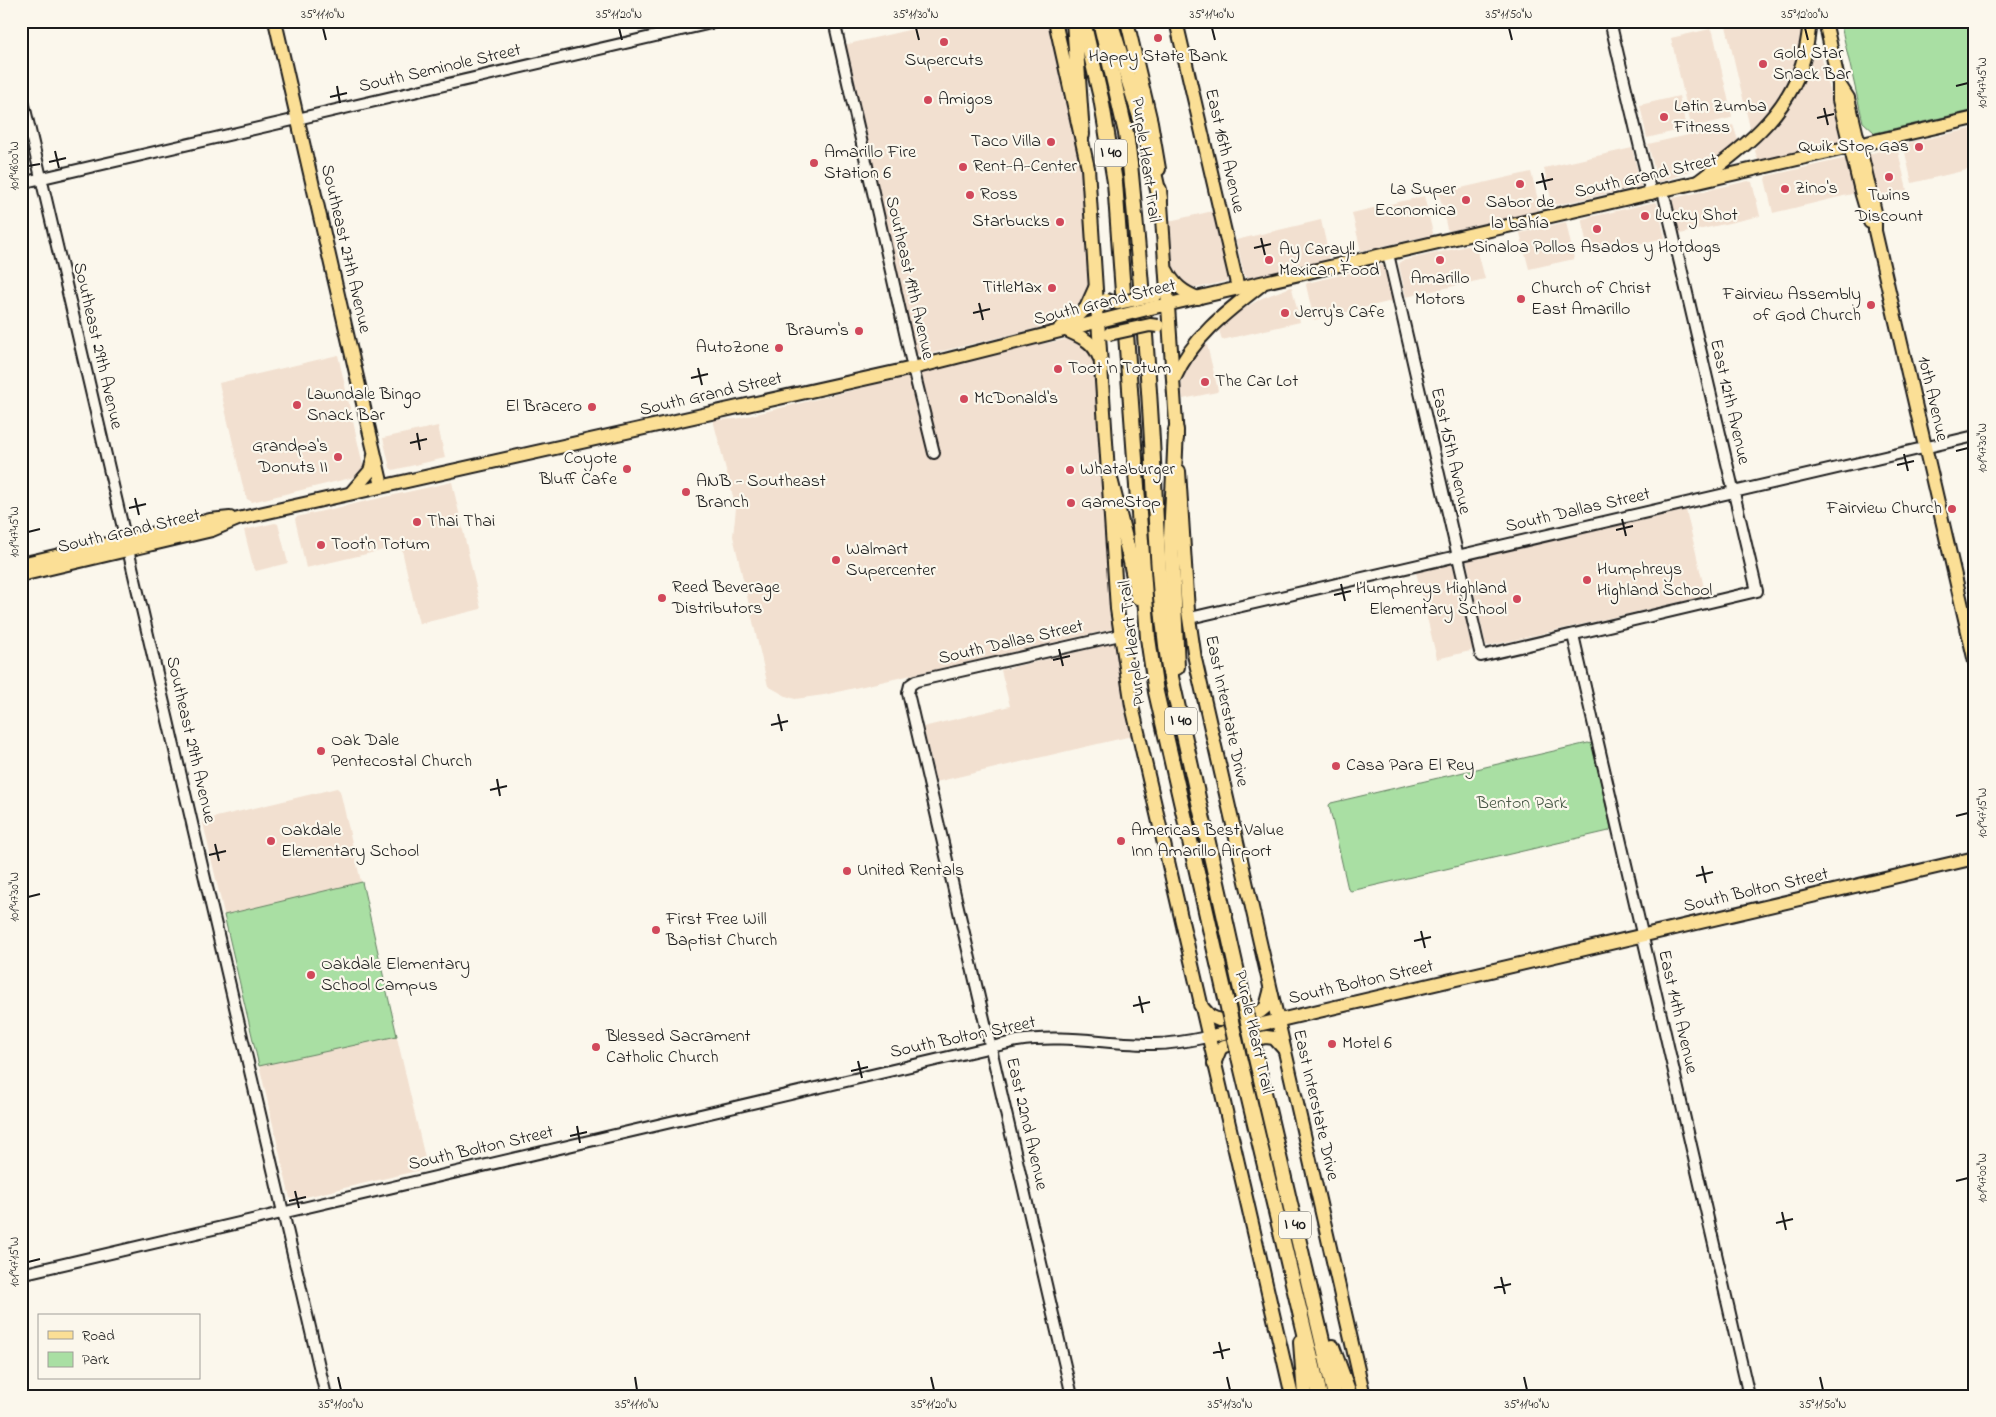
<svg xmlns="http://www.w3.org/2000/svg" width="1996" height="1417" font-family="'Indie Flower',sans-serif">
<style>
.built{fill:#f2e0d0}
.green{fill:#a9dfa3;stroke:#627e60}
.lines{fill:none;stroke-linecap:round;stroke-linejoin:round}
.minor-casing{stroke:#1c1c1c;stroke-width:14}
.major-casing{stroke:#1c1c1c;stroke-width:16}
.highway-casing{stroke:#1c1c1c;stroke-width:18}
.minor{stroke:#fbf7ec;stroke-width:10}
.major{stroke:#fbdf96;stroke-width:12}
.highway{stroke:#fbdf96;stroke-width:14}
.major-bridge-casing{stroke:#1c1c1c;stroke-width:16;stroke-linecap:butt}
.highway-bridge-casing{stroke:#1c1c1c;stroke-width:18;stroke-linecap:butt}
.major-bridge{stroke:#fbdf96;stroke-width:12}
.highway-bridge{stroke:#fbdf96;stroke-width:14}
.ticks{fill:none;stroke:#1c1c1c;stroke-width:2}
.poi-dot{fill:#d1495b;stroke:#fbf7ec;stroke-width:2}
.labels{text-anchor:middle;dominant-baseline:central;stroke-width:4.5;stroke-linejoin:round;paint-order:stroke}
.shield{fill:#fbf7ec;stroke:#5f5e5a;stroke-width:1}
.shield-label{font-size:16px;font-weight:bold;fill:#1c1c1c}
.poi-label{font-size:18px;fill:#1c1c1c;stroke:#fbf7ec;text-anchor:start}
.street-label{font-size:18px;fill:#1c1c1c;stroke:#fbf7ec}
.park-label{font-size:18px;fill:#465644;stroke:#fbf7ec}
.neatline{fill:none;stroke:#1c1c1c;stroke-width:2}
.ticks-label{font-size:12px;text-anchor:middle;fill:#1c1c1c}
</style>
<rect width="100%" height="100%" fill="#fbf7ec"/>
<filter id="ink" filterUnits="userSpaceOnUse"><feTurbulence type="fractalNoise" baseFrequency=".02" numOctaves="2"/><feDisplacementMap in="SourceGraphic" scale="10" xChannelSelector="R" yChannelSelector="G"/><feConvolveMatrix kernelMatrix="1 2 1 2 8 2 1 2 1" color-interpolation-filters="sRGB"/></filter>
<g filter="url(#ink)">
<g class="built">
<path d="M947,21H1051L1083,157L1092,282L1087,300L1064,322L921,356L915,352L844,45Z"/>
<path d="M1747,21H1806L1801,48L1786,85L1772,107L1751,132L1726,26Z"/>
<path d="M1710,29L1713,32L1732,116L1731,118L1693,127L1691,125L1671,38Z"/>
<path d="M1817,45L1819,46L1840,137V143L1758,160L1755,151L1756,146L1784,114L1795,96L1808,70Z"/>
<path d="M1679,96L1686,126L1684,129L1647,138L1640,105Z"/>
<path d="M1733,125L1738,140L1737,142L1721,155L1684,174L1659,182L1657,180L1648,144Z"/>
<path d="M1975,128V168L1912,183L1903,144Z"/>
<path d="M1897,147L1907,190L1878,197L1868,154Z"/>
<path d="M1632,148L1641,186L1557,205L1552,203L1544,168Z"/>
<path d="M1847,158L1856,193L1773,213L1765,179L1767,176Z"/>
<path d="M1531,172L1540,208L1538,211L1450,231L1447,229L1439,193Z"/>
<path d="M1748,181L1752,182L1760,216L1680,234L1672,201L1674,198Z"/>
<path d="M1424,196L1433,233L1432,235L1361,251L1352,213Z"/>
<path d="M1655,202L1657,203L1665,238L1589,255L1582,222V219Z"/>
<path d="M1213,211L1228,278L1227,281L1197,288L1187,285L1176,275L1173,267L1169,221Z"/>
<path d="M1321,220L1329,256L1328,260L1253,277L1248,278L1244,274L1236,240Z"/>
<path d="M1566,222L1574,259L1529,269L1520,233Z"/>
<path d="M1476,244L1485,279L1406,297L1399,265L1401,261Z"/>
<path d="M1382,265L1384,267L1392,301L1314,320L1306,285L1307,283Z"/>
<path d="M1291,287L1292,288L1300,322L1222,340L1219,330L1221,326L1236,313L1262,298Z"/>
<path d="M1074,338L1079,340L1096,357L1115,625L1113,629L824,695L795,699L786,696L768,686L733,536L736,508L713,420L736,419L1036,345Z"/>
<path d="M1204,343L1207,345L1218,390L1217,392L1183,399L1181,387L1184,374Z"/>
<path d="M338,355L364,470L359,476L252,502L247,499L244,491L219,383Z"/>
<path d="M438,426L445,458L393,470L390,468L383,438Z"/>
<path d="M452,482L481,609L419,624L401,546L306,568L295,519L296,517Z"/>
<path d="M1686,510L1706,596L1488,646L1486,645L1467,562L1469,560Z"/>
<path d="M275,523L278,524L288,563L256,571L253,566L244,530Z"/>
<path d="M1450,564L1453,566L1472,648L1471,651L1466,652L1437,659L1416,572Z"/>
<path d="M1119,642L1136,735L936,782L923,727L1010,706L1001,670Z"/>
<path d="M337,788L340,791L427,1167L425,1169L293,1200L290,1198L203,823L204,820Z"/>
</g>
<g class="green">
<path d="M1840,21H1975V110L1875,133L1863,122Z"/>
<path d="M1588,743L1592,744L1611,828L1609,831L1351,891L1348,889L1329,805L1331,803Z"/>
<path d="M362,882L397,1036L259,1066L224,915Z"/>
</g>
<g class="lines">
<defs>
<g id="minor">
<path d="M834,21L913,368L934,453"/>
<path d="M1610,21L1651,194"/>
<path d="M21,92L326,1396"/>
<path d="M21,183L720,21"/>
<path d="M1388,254L1481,656L1757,591L1663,191"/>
<path d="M1190,618L1975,436"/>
<path d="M1573,635L1749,1396"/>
<path d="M21,1274L1017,1041C1064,1034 1107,1044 1153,1044C1172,1044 1189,1041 1207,1037"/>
<path d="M1072,1396L908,693L910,685L916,681L1120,635"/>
</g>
<g id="major">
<path d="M275,21L382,486"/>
<path d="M1055,21L1088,168L1117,609L1132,706L1292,1396"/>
<path d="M1127,21L1151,122L1159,169"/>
<path d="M1176,21L1238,288"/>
<path d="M1825,21L1839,84V100L1862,195L1870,222"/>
<path d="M1839,84L1848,98L1875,212V231L1975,662"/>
<path d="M1699,181C1745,146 1795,110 1806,48C1808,39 1809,30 1810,21"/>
<path d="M1160,189L1177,438"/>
<path d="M1167,271C1174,285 1183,292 1198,298"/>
<path d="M1161,306L1975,118"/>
<path d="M1060,328L1076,318L1086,308L1095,288"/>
<path d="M1066,330C1081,337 1093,341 1099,357"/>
<path d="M1174,379C1192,338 1226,312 1261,285"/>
<path d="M1179,471L1188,611L1195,659L1364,1396"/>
<path d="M351,493L370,471L374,456"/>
<path d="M21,564L210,520L230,518"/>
<path d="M21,575L212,530L238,519L259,514L913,368L1104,320"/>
<path d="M1200,1005L1210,1016L1219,1020L1260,1012L1266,1007L1270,992"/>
<path d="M1207,1037L1975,858"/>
<path d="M1214,1064L1220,1049L1224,1046L1266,1037L1274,1038L1284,1049"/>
</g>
<g id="highway">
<path d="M1074,21L1082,135"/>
<path d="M1083,21L1101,98L1115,182L1148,638L1156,692L1227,1003"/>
<path d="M1100,21L1126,133L1130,164C1139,256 1147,349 1152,441C1156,518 1158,591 1169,668L1243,999"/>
<path d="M1110,21L1145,133L1160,199"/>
<path d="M1176,430L1171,538L1177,667"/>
<path d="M1108,471L1131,562L1138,597"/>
<path d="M1255,1054L1335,1396"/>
<path d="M1239,1057L1320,1396"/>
<path d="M1301,1342L1305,1396"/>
<path d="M1332,1347L1350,1396"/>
</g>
</defs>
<use href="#minor" class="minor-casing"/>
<use href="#major" class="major-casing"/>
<use href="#highway" class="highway-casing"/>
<use href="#minor" class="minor"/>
<use href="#major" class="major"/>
<use href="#highway" class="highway"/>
<defs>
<g id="major-bridge">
<path d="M1106,300L1117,303L1156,295"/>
<path d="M1104,320L1159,306"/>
<path d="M1109,334L1150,325L1158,326"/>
</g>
<g id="highway-bridge">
<path d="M1243,999L1255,1054"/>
<path d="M1227,1003L1239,1057"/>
</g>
</defs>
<use href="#major-bridge" class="major-bridge-casing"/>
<use href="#highway-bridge" class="highway-bridge-casing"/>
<use href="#major-bridge" class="major-bridge"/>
<use href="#highway-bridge" class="highway-bridge"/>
</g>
</g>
<path class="ticks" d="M323,28L326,40M619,28L622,40M916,28L919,40M1212,28L1215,40M1509,28L1512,40M1805,28L1808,40M337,86L340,103M1956,86L1968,83M330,97L347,93M1824,108L1828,125M1817,118L1834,114M55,151L59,168M49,162L66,158M28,166L40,164M1542,173L1546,190M1536,183L1553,179M1261,238L1265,255M1254,248L1271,244M979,303L983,320M973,313L990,309M698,368L702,385M691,378L708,374M417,433L420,450M410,443L427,439M1956,451L1968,448M1904,454L1908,471M1897,465L1914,461M135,498L139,515M129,508L146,504M1622,519L1626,536M1616,530L1633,526M28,532L40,529M1341,584L1345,601M1334,595L1351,591M1059,649L1063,666M1053,660L1070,656M778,714L782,731M771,725L788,721M497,779L500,796M490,790L507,786M1956,816L1968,813M215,844L219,861M209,855L226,851M1702,866L1706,883M1696,876L1713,872M28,897L40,894M1421,931L1425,948M1414,941L1431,937M1139,996L1143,1013M1133,1006L1150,1002M858,1061L862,1078M851,1071L868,1067M577,1126L580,1143M570,1136L587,1132M1956,1181L1968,1178M295,1191L299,1208M289,1201L306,1197M1782,1212L1786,1230M1776,1223L1793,1219M28,1262L40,1259M1501,1277L1505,1294M1494,1288L1511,1284M1219,1342L1223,1359M1213,1353L1230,1349M338,1377L341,1390M635,1377L637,1390M931,1377L934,1390M1227,1377L1230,1390M1524,1377L1527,1390M1820,1377L1823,1390"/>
<g class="poi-dot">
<circle cx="1158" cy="38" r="5"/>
<circle cx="944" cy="42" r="5"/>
<circle cx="1763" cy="64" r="5"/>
<circle cx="928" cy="100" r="5"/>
<circle cx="1664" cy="117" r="5"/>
<circle cx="1051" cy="142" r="5"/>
<circle cx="1919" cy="147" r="5"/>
<circle cx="814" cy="163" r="5"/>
<circle cx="963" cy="167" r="5"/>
<circle cx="1889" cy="177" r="5"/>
<circle cx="1520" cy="184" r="5"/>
<circle cx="1785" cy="189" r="5"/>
<circle cx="970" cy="195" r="5"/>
<circle cx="1466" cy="200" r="5"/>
<circle cx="1645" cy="216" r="5"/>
<circle cx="1060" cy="222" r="5"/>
<circle cx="1597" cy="229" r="5"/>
<circle cx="1269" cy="260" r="5"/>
<circle cx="1440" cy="260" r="5"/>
<circle cx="1052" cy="288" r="5"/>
<circle cx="1521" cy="299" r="5"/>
<circle cx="1871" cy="305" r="5"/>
<circle cx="1285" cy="313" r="5"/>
<circle cx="859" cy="331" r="5"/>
<circle cx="779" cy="348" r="5"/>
<circle cx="1058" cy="369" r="5"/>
<circle cx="1205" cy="382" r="5"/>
<circle cx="964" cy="399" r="5"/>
<circle cx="297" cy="405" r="5"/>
<circle cx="592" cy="407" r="5"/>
<circle cx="338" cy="457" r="5"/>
<circle cx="627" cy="469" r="5"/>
<circle cx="1070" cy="470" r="5"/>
<circle cx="686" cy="492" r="5"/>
<circle cx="1071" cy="503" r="5"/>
<circle cx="1952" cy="509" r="5"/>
<circle cx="417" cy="522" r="5"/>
<circle cx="321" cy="545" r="5"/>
<circle cx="836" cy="560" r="5"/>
<circle cx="1587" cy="580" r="5"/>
<circle cx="662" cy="598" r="5"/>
<circle cx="1517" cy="599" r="5"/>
<circle cx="321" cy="751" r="5"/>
<circle cx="1336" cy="766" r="5"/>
<circle cx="271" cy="841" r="5"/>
<circle cx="1121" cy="841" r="5"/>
<circle cx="847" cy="871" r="5"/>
<circle cx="656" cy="930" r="5"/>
<circle cx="311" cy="975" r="5"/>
<circle cx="1332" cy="1044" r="5"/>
<circle cx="596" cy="1047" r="5"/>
</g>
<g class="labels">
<g class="shield">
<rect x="1095" y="139.5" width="32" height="27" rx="4"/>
<rect x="1165" y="707.5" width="32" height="27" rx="4"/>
<rect x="1279" y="1211.5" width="32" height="27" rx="4"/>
</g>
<g class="shield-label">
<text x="1111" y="153">I 40</text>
<text x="1181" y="721">I 40</text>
<text x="1295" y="1225">I 40</text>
</g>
<g class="poi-label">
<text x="1773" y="54">Gold Star<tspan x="1773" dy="21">Snack Bar</tspan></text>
<text x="1158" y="57" text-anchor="middle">Happy State Bank</text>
<text x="944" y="61" text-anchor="middle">Supercuts</text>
<text x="938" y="100">Amigos</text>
<text x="1674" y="107">Latin Zumba<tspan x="1674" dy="21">Fitness</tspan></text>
<text x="1041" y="142" text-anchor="end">Taco Villa</text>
<text x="1909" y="147" text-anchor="end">Qwik Stop Gas</text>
<text x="824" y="153">Amarillo Fire<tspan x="824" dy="21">Station 6</tspan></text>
<text x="973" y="167">Rent-A-Center</text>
<text x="1795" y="189">Zino's</text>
<text x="1456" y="190" text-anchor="end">La Super<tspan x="1456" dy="21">Economica</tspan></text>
<text x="980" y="195">Ross</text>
<text x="1889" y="196" text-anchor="middle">Twins<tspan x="1889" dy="21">Discount</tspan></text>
<text x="1520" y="203" text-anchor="middle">Sabor de<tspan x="1520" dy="21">la bahía</tspan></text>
<text x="1655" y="216">Lucky Shot</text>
<text x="1050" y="222" text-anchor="end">Starbucks</text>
<text x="1597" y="248" text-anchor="middle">Sinaloa Pollos Asados y Hotdogs</text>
<text x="1279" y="250">Ay Caray!!<tspan x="1279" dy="21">Mexican Food</tspan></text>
<text x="1440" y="279" text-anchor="middle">Amarillo<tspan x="1440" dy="21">Motors</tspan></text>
<text x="1042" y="288" text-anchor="end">TitleMax</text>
<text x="1531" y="289">Church of Christ<tspan x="1531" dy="21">East Amarillo</tspan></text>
<text x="1861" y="295" text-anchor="end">Fairview Assembly<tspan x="1861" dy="21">of God Church</tspan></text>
<text x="1295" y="313">Jerry's Cafe</text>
<text x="849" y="331" text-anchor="end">Braum's</text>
<text x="769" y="348" text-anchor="end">AutoZone</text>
<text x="1068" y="369">Toot 'n Totum</text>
<text x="1215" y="382">The Car Lot</text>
<text x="307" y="395">Lawndale Bingo<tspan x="307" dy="21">Snack Bar</tspan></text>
<text x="974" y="399">McDonald's</text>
<text x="582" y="407" text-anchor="end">El Bracero</text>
<text x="328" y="447" text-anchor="end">Grandpa's<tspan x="328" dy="21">Donuts II</tspan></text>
<text x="617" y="459" text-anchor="end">Coyote<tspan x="617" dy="21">Bluff Cafe</tspan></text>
<text x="1080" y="470">Whataburger</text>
<text x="696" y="482">ANB - Southeast<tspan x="696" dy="21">Branch</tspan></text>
<text x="1081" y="503">GameStop</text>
<text x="1942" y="509" text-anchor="end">Fairview Church</text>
<text x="427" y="522">Thai Thai</text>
<text x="331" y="545">Toot'n Totum</text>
<text x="846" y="550">Walmart<tspan x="846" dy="21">Supercenter</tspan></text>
<text x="1597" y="570">Humphreys<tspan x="1597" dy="21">Highland School</tspan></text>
<text x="672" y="588">Reed Beverage<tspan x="672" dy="21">Distributors</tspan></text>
<text x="1507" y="589" text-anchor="end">Humphreys Highland<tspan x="1507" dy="21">Elementary School</tspan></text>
<text x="331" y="741">Oak Dale<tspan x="331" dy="21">Pentecostal Church</tspan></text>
<text x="1346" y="766">Casa Para El Rey</text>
<text x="281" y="831">Oakdale<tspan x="281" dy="21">Elementary School</tspan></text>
<text x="1131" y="831">Americas Best Value<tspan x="1131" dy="21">Inn Amarillo Airport</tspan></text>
<text x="857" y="871">United Rentals</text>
<text x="666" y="920">First Free Will<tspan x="666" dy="21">Baptist Church</tspan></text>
<text x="321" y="965">Oakdale Elementary<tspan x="321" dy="21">School Campus</tspan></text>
<text x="606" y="1037">Blessed Sacrament<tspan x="606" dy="21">Catholic Church</tspan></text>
<text x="1342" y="1044">Motel 6</text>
</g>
<g class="street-label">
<text transform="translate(440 69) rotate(-13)">South Seminole Street</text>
<text transform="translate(1224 151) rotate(77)">East 16th Avenue</text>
<text transform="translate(1145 160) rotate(82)">Purple Heart Trail</text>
<text transform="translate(1646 177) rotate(-13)">South Grand Street</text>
<text transform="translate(345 249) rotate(77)">Southeast 27th Avenue</text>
<text transform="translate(909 278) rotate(77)">Southeast 19th Avenue</text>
<text transform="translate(1105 303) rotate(-14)">South Grand Street</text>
<text transform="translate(97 346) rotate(77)">Southeast 29th Avenue</text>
<text transform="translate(711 395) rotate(-13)">South Grand Street</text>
<text transform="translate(1932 399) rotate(77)">10th Avenue</text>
<text transform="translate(1729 402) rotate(77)">East 12th Avenue</text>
<text transform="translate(1450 451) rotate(77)">East 15th Avenue</text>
<text transform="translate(1578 511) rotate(-13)">South Dallas Street</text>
<text transform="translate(129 532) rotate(-13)">South Grand Street</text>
<text transform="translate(1011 643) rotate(-13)">South Dallas Street</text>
<text transform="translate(1133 643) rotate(-97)">Purple Heart Trail</text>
<text transform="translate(1226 711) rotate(78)">East Interstate Drive</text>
<text transform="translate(190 740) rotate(77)">Southeast 29th Avenue</text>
<text transform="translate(1756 891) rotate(-13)">South Bolton Street</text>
<text transform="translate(1361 983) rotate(-13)">South Bolton Street</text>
<text transform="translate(1677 1012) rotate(77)">East 14th Avenue</text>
<text transform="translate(1253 1032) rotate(77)">Purple Heart Trail</text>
<text transform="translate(963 1038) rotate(-12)">South Bolton Street</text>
<text transform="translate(1315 1105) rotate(77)">East Interstate Drive</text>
<text transform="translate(1026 1124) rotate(77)">East 22nd Avenue</text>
<text transform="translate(481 1149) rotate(-13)">South Bolton Street</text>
</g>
<g class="park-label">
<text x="1522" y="804">Benton Park</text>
</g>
</g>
<rect width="1996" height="1417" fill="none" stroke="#fbf7ec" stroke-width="55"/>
<rect x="38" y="1314" width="162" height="65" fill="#fbf7ec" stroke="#a29f99"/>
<rect x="48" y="1331" width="25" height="8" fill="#fbdf96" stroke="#a29f99"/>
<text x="82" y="1340" font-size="15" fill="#1c1c1c">Road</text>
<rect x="48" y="1352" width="25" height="15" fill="#a9dfa3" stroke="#a29f99"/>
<text x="82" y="1364" font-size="15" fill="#1c1c1c">Park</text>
<rect x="28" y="28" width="1940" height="1362" class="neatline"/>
<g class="ticks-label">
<text x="323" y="18">35°11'10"N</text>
<text x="619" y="18">35°11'20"N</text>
<text x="916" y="18">35°11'30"N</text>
<text x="1212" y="18">35°11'40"N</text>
<text x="1509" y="18">35°11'50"N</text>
<text x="1805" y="18">35°12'00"N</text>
<text transform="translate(1982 83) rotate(-90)" y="4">101°47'45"W</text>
<text transform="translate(14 166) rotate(-90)" y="4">101°48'00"W</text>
<text transform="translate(1982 448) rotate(-90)" y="4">101°47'30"W</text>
<text transform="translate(14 532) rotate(-90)" y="4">101°47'45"W</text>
<text transform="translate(1982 813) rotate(-90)" y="4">101°47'15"W</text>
<text transform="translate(14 897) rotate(-90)" y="4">101°47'30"W</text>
<text transform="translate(1982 1178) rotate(-90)" y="4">101°47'00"W</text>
<text transform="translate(14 1262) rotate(-90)" y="4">101°47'15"W</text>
<text x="341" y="1408">35°11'00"N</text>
<text x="637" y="1408">35°11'10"N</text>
<text x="934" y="1408">35°11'20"N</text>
<text x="1230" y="1408">35°11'30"N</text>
<text x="1527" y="1408">35°11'40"N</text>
<text x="1823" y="1408">35°11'50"N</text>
</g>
</svg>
